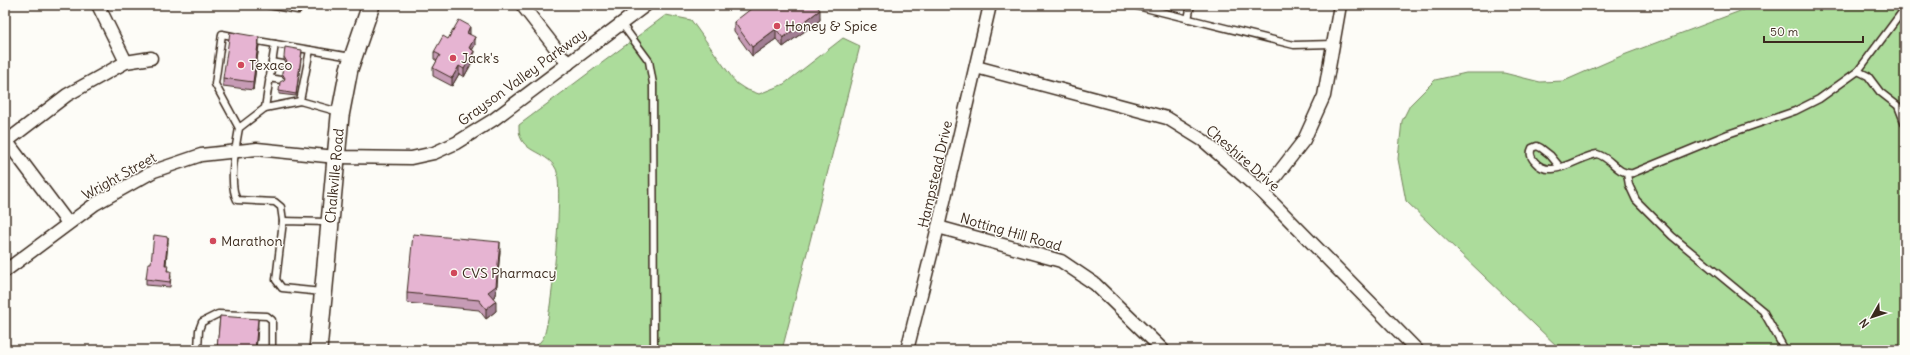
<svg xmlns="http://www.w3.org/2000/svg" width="1910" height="355" font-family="Delius,sans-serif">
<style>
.green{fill:#acdc9b;stroke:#74835c}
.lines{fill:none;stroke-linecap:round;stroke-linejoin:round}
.service-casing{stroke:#3b2a1e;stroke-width:9}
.minor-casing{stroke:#3b2a1e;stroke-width:15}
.secondary-casing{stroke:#3b2a1e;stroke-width:20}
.service{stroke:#fdfcf7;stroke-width:6}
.minor{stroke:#fdfcf7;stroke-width:12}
.secondary{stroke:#fdfcf7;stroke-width:17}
.wall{fill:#c69bb5;stroke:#3b2a1e}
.shaded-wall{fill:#a17e93;stroke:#3b2a1e}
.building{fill:#e6b4d2;stroke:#3b2a1e}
.poi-dot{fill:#d1495b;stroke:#fdfcf7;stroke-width:1.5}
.labels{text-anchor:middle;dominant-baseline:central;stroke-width:3;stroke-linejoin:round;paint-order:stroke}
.poi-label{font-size:14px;fill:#3b2a1e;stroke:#fdfcf7;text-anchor:start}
.street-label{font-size:14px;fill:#3b2a1e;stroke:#fdfcf7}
</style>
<rect width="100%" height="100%" fill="#fdfcf7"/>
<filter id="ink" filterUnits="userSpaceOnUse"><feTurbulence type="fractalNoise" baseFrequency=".025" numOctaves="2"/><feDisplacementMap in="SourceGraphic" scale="8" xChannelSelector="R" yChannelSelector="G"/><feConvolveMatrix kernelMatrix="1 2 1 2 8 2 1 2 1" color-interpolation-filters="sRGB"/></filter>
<g filter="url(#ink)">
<g class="green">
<path d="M1756,5H1905V350H1561L1406,201L1398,159L1402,121L1410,105L1435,80L1466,73H1504L1540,82L1564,81L1621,56Z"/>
<path d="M666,15L691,20L736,83L745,89L759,94L784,84L843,38L860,46L782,350H533C536,346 542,341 544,336C552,314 564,186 556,169C546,149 517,154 519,125Z"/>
</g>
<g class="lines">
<defs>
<g id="service">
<path d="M268,5L298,10L300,5"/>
<path d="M1133,5L1294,45L1333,44"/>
<path d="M1188,19L1191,5"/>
<path d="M621,23L649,61L653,84L654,350"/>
<path d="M237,37L222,34L215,84L239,128C236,146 228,183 237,200L275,202L281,207L283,221"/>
<path d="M252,40L351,57"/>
<path d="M310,50L300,101L339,112"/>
<path d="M272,62L283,64"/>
<path d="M1858,71L1905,8"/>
<path d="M269,78L281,80"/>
<path d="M265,108L275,44"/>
<path d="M239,128L265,108L300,101"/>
<path d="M1560,167L1550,155L1541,148L1537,146L1532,148C1529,154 1531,158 1535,162C1551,181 1579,156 1597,154C1612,158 1617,175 1633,173L1728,134L1795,111L1819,99L1858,71L1868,76L1880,92L1898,106L1905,124"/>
<path d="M1627,174L1629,185L1636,200L1672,236L1763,311L1785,350"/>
<path d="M322,292L282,288L276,280L283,221L328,222"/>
<path d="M198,350L199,330L202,322L218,314L267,316L272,320V350"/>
</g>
<g id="minor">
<path d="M98,5L126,62"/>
<path d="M522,5L568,64"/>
<path d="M976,67L1167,118L1204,141L1263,193L1417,350"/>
<path d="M5,139L68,223"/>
<path d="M7,141L67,95L126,62L151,58"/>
<path d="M1263,193L1304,140L1324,96L1340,5"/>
<path d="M938,227L1061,261L1095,284L1163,350"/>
<path d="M5,271L95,204L154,171L201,155L257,149L336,157L411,158L434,153L456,143L493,120L646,5"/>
<path d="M907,350L938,227L990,5"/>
</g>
<g id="secondary">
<path id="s1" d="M318,350L340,116L349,69L371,5"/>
</g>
</defs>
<use href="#service" class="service-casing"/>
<use href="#minor" class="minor-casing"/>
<use href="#secondary" class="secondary-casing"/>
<use href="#service" class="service"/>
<use href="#minor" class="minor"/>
<use href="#secondary" class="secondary"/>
</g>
<g class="wall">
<path d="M818,7L820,20L783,47L776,39L752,56L734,31V22Z"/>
<path d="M470,34L475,45L472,50L474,59L464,77L459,74L452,86L433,76V68L437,61L434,59V52L448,39Z"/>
<path d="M259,45L253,90L223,86V78Z"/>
<path d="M302,53L296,96L279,94V91L285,79L282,76V73L286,63L284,60V57Z"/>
<path d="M168,242L166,265L168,271L171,276L170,287L146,285V279L151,263Z"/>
<path d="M500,251L496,295L493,298L496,311L486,319L479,310L407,303V293Z"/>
<path d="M220,316L258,327L256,350H217Z"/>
</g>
<g class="shaded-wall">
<path d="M814,5H821L814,11Z"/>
<path d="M820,10V20L783,47V38Z"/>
<path d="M470,26V34L467,33Z"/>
<path d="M776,29V39L752,56V47Z"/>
<path d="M259,37V45L253,90V82Z"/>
<path d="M475,37V45L469,56V48Z"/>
<path d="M474,51V59L464,77V69Z"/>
<path d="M459,66V74L452,86V78Z"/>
<path d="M168,237V242L165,270V265Z"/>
<path d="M500,242V251L496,295L488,302V292Z"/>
<path d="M496,301V311L486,319V309Z"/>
<path d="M258,319V327L256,350H255Z"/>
</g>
<g class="building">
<path d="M756,5H816L820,10L783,38L776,29L752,47L734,22Z"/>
<path d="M459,20L470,26L467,33L475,37L469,48L474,51L464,69L459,66L452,78L433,68L440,55L434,52L443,36L448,39Z"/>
<path d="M230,32L259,37L253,82L223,78Z"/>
<path d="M285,47L302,50L296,94L279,91L280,82L284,80L285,78L282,73L283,66L287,62L284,57Z"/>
<path d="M413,234L500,242L496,286L488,292L496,301L486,309L479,300L407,293Z"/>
<path d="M154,235L168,237L165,265H168L167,271H171L170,282L146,279L148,263H151Z"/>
<path d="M220,316L258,319L255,350H244L217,348Z"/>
</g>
</g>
<g class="poi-dot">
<circle cx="777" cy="26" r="4"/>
<circle cx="453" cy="58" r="4"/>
<circle cx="241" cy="65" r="4"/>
<circle cx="213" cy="241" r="4"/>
<circle cx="454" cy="273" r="4"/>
</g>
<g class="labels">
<g class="poi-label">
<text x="785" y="26">Honey &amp; Spice</text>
<text x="461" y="58">Jack's</text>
<text x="249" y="65">Texaco</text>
<text x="221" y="241">Marathon</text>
<text x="462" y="273">CVS Pharmacy</text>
</g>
<g class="street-label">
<text transform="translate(522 77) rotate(-36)">Grayson Valley Parkway</text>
<text transform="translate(1243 158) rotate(41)">Cheshire Drive</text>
<text transform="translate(935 174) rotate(-77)">Hampstead Drive</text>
<text stroke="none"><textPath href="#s1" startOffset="175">Chalkville Road</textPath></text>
<text transform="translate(119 176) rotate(-29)">Wright Street</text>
<text transform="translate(1011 232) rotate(16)">Notting Hill Road</text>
</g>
</g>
<rect width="1910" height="355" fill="none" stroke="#fdfcf7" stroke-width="20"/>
<rect x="10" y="10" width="1890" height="335" fill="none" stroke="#3b2a1e" stroke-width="1.5" filter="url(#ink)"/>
<g transform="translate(1872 317) rotate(231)" stroke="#fdfcf7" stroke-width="3" paint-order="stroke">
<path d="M0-3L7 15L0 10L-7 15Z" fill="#3b2a1e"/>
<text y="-6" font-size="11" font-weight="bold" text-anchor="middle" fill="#3b2a1e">N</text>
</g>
<path d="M1764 36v6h99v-6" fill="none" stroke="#3b2a1e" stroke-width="2"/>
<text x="1770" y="36" font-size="12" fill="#3b2a1e" stroke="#fdfcf7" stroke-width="3" paint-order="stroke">50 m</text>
</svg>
